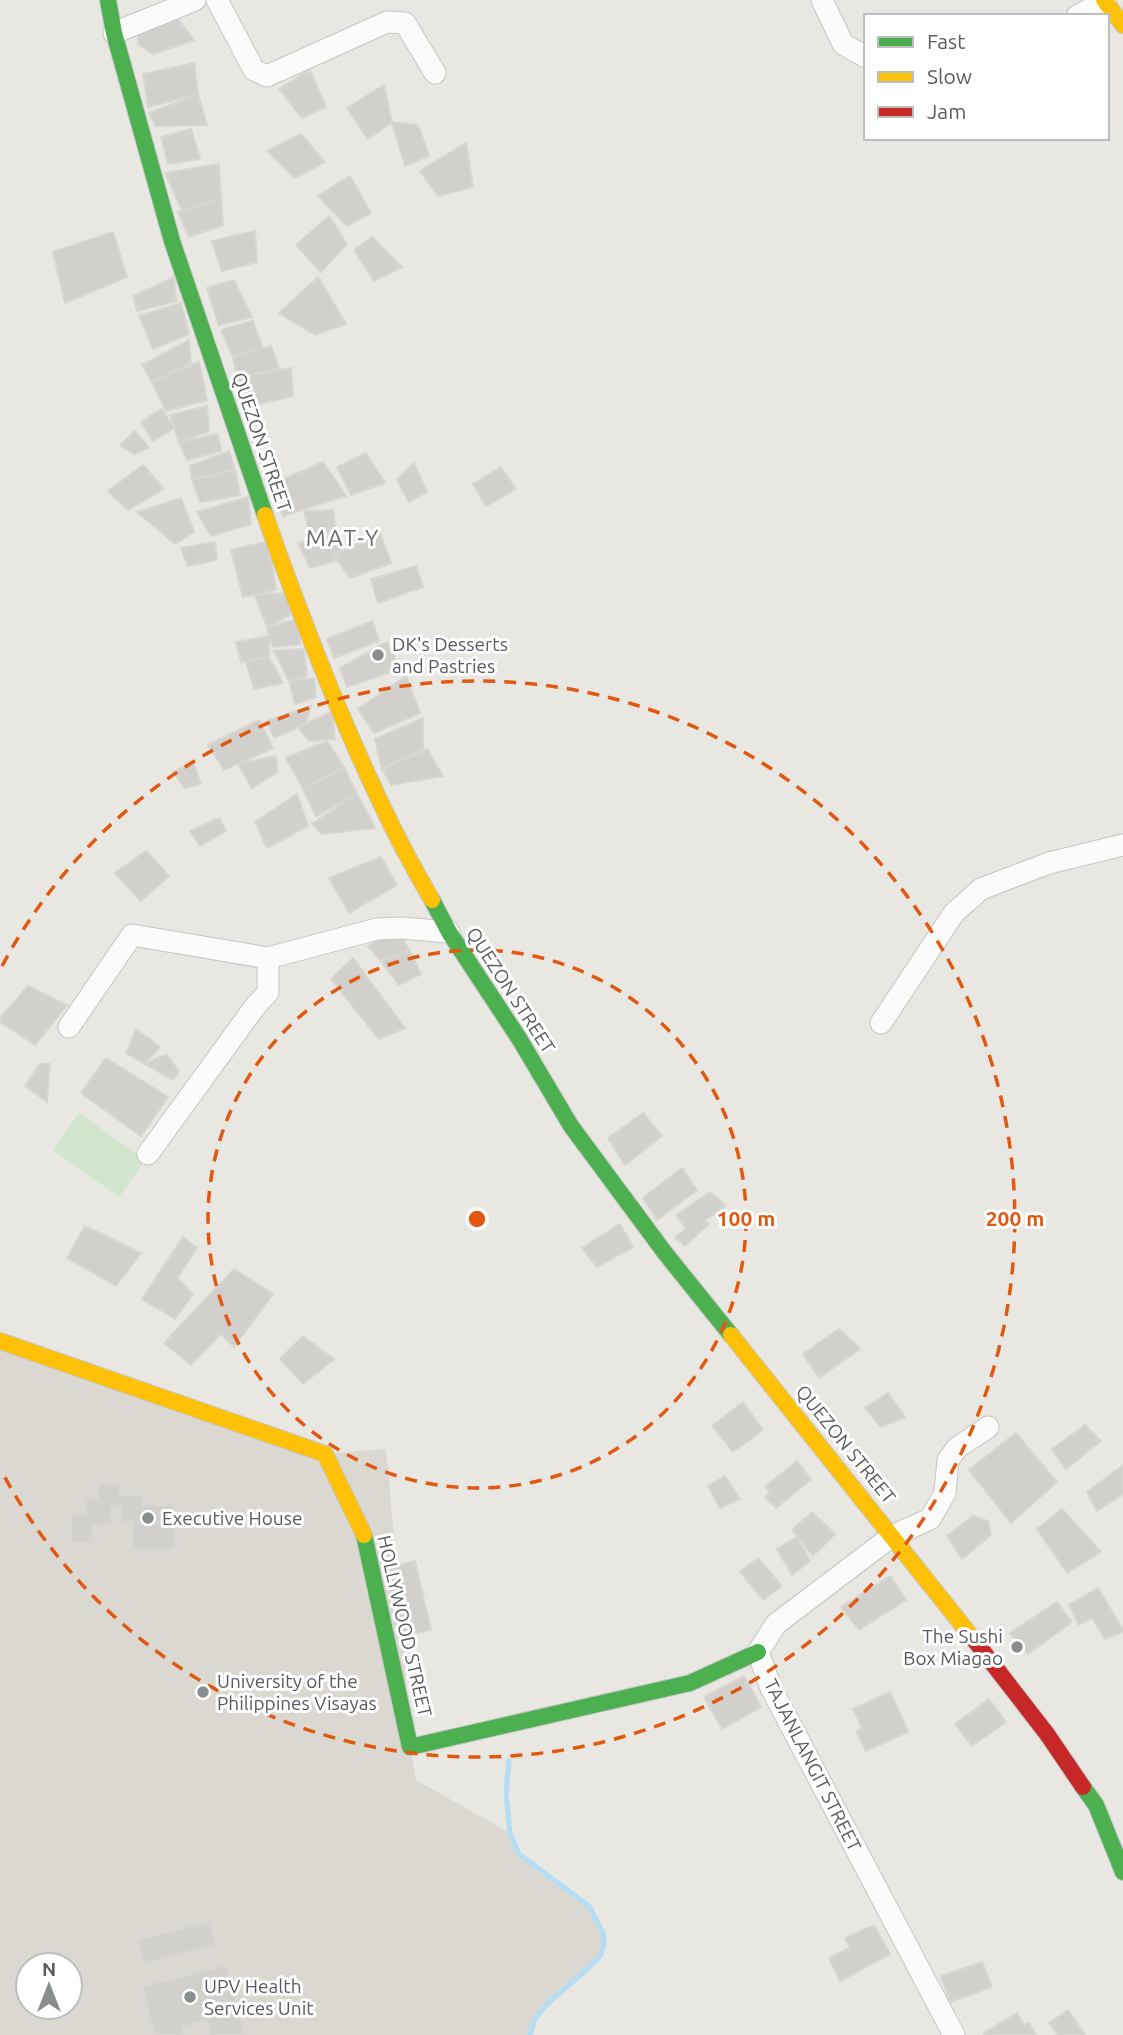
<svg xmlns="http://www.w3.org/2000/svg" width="1123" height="2035" font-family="Ubuntu,sans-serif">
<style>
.education{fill:#dad8d1;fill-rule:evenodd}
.green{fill:#d1e5cd}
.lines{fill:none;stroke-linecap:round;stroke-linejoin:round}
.stream{stroke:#b3def6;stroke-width:5}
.building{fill:#d1d0cd;stroke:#d8d6d2;stroke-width:2}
.street-casing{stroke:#c5c5c4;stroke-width:23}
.fast-casing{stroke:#c5c6c5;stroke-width:18}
.slow-casing{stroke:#c5c6c5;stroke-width:18}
.jam-casing{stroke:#c5c6c5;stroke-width:18}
.street{stroke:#fcfbfb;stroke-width:21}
.fast{stroke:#4caf50;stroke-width:16}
.slow{stroke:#ffc107;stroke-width:16}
.jam{stroke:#c62828;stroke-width:16}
.ring{fill:none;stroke:#e15910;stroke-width:3.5;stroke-dasharray:12 9}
.poi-dot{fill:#8a8d8e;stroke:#fff;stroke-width:2.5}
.labels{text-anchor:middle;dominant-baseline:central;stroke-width:6;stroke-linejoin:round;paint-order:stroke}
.street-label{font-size:19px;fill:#585c60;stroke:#fff}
.poi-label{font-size:19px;fill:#585c60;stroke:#fff;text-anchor:start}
.quarter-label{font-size:23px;letter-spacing:2px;fill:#696e72;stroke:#fff}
.centre{fill:#e15910;stroke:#fff;stroke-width:3.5}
.ring-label{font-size:21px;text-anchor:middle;font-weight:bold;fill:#e15910;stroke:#fff;stroke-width:6;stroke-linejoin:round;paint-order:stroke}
</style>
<rect width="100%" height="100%" fill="#e8e7e2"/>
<path class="education" d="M0,1335L325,1454L386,1449L403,1636L410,1747L416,1780L510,1833L519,1854L589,1906L603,1933L604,1943L601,1955L583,1973L548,2003L535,2019L530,2035H0ZM28,1965H70V2007H28Z"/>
<path class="green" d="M79,1113L145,1160L119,1197L53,1150Z"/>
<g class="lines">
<path class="stream" d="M509,1761L506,1793L510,1833L519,1854L589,1906L603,1933L604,1943L601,1955L583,1973L548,2003L535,2019L530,2035"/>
</g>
<g class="building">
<path d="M177,18L194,40L153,54L138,44V25Z"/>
<path d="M194,63L198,94L148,107L143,74Z"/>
<path d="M310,70L326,107L302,118L279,89Z"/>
<path d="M384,85L392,122L368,139L347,108Z"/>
<path d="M198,94L207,125L156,126L149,113Z"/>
<path d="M392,122L418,125L429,156L405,166Z"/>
<path d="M191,129L200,159L168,164L161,137Z"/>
<path d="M301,134L325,162L295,178L267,151Z"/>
<path d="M466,143L473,187L438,196L420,171Z"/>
<path d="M219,164L221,198L183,212L165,173Z"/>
<path d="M350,176L371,213L347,226L318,196Z"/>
<path d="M221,198L223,225L189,237L178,212Z"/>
<path d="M329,216L347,244L321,272L296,245Z"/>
<path d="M255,231L257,262L222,271L212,241Z"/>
<path d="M113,232L127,277L65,303L53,252Z"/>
<path d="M372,237L402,267L374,281L354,250Z"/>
<path d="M174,277L176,301L137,311L134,296Z"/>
<path d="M318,277L346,324L315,335L279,313Z"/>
<path d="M234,280L252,317L219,325L207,288Z"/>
<path d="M181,303L189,334L153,349L139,316Z"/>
<path d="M253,321L263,349L233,357L221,330Z"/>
<path d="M189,340L191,363L152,382L142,365Z"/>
<path d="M271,346L279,368L237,378L233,357Z"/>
<path d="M199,362L207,400L166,411L152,382Z"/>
<path d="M291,368L293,396L247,407L237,378Z"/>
<path d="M207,406L209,431L179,442L170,415Z"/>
<path d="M161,409L175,428L153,441L141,422Z"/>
<path d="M135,431L149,448L134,454L120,445Z"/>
<path d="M218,434L221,451L187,460L179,442Z"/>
<path d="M229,451L235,470L192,480L190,466Z"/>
<path d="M366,453L385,483L351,495L337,467Z"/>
<path d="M323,462L346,496L283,516L268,486Z"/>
<path d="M414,463L427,492L409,502L397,480Z"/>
<path d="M143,465L164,489L128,510L108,491Z"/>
<path d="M501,467L516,489L486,506L473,484Z"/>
<path d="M235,470L240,495L200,502L192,480Z"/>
<path d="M248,497L251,524L211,536L197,512Z"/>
<path d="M181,498L194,532L175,544L137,512Z"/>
<path d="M333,510L336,531L310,535L304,511Z"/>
<path d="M337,533L344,558L310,568L298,543Z"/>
<path d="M380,533L391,563L350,578L334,555Z"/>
<path d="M268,541L276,590L243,597L231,550Z"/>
<path d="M215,542L217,560L188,566L181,548Z"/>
<path d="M416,566L423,587L378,603L371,579Z"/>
<path d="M288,593L290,615L267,627L255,595Z"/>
<path d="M298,619L300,644L273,647L267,627Z"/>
<path d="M372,621L379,641L334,658L327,639Z"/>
<path d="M270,636L269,657L241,662L236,642Z"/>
<path d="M387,642L400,669L347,687L340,668Z"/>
<path d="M304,649L307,676L289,681L274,651Z"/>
<path d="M269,657L283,683L254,689L246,661Z"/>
<path d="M406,676L420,713L374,733L358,709Z"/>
<path d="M314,678L316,697L295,704L289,681Z"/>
<path d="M311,706L306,724L274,738L267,721Z"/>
<path d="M332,712L335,739L309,741L298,727Z"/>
<path d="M423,718V749L382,769L375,739Z"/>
<path d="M259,720L273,748L224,770L208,745Z"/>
<path d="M327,741L344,767L303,789L286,758Z"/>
<path d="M427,749L443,776L391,785L382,769Z"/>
<path d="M276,756L277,772L252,788L238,764Z"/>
<path d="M193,763L201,784L185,788L173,772Z"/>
<path d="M344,767L357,794L316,816L303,789Z"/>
<path d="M297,794L308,826L267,848L255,822Z"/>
<path d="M357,794L375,828L322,834L312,824Z"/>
<path d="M219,818L226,831L200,846L190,831Z"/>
<path d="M146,851L169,876L141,901L115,873Z"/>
<path d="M381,857L397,885L349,913L329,878Z"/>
<path d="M397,929L409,950L381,961L368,946Z"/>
<path d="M409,950L421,974L399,985L381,961Z"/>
<path d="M353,958L405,1028L379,1039L331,979Z"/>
<path d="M28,986L67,1005L35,1045L0,1022V1018Z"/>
<path d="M136,1029L160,1047L145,1064L126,1053Z"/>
<path d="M166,1054L179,1071L173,1080L145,1064Z"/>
<path d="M106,1058L168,1097L141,1136L81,1093Z"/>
<path d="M40,1064H50L47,1102L25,1086Z"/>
<path d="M643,1113L662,1136L625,1165L608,1138Z"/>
<path d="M682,1168L697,1190L657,1220L643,1198Z"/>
<path d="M710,1192L726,1206L704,1221L709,1224L685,1246L675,1237L686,1229L676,1215Z"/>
<path d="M620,1224L633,1247L597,1267L582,1248Z"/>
<path d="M85,1226L141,1253L116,1286L67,1258Z"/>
<path d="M183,1237L197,1248L177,1278L193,1294L175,1319L142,1299Z"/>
<path d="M234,1269L273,1294L234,1347L221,1334L191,1365L164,1343Z"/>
<path d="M839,1329L860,1349L819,1378L803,1354Z"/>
<path d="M303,1336L334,1359L303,1384L280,1359Z"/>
<path d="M888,1393L905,1417L881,1427L865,1408Z"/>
<path d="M743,1402L763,1430L733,1452L712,1426Z"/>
<path d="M1085,1425L1101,1441L1066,1469L1052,1449Z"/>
<path d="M1016,1433L1057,1482L1011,1523L969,1470Z"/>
<path d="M797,1461L811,1479L776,1508L765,1497L770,1493L765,1487Z"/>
<path d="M1123,1465V1494L1097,1511L1087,1492Z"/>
<path d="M725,1476L740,1499L720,1508L708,1486Z"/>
<path d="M98,1484H120V1496H143V1506H175V1549H133V1521H121V1505H112L111,1525H92V1543H71V1515H86V1499H98Z"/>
<path d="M1062,1509L1101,1552L1067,1573L1037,1529Z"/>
<path d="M812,1512L835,1534L813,1556L792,1530Z"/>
<path d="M973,1516L988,1521L991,1535L962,1559L947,1536Z"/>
<path d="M797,1537L810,1561L792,1575L777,1549Z"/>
<path d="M758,1558L782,1586L763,1600L740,1572Z"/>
<path d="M415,1561L431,1630L403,1636L383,1569Z"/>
<path d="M890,1576L906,1600L859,1630L841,1607Z"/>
<path d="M1098,1588L1123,1630V1632L1105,1639L1092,1618L1079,1625L1069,1605Z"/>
<path d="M1057,1602L1072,1622L1028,1654L1010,1633Z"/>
<path d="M744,1676L761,1707L722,1729L704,1697Z"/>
<path d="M890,1692L908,1732L866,1751L856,1731L862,1728L853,1709Z"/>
<path d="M989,1699L1006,1722L972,1746L955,1724Z"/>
<path d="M210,1923L215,1945L144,1963L137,1939Z"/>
<path d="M874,1925L890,1954L840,1981L829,1958L850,1948L845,1938Z"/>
<path d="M982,1962L992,1987L950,2002L941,1976Z"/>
<path d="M226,1965L245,2035H210L207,2020L182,2026L184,2035H155L142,1987Z"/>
<path d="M1068,2010L1085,2035H1058L1049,2023Z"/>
<path d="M1017,2013L1024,2025L1029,2023L1036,2035H985L984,2033Z"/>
</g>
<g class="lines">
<defs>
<g id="street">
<path d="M217,0L254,70L267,76L387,22L405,23L435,73"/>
<path d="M822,0L843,44L866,57"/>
<path d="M1077,16L1105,1"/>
<path d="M114,33L195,0"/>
<path d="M881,1023L954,913L981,889L1049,863L1123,845"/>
<path d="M69,1027L132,935L268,958"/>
<path d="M148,1154L254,1008L268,992V958L377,929L402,928L449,932"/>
<path d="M954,2035L771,1688L758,1652L776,1624L892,1536L930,1519L945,1493L948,1460L957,1448L988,1427"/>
</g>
<g id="fast">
<path d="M108,0L114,33L172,241L265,515"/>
<path d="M432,900L449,932L520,1040L571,1126L665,1253L731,1335"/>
<path d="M364,1535L410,1747L690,1683L758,1652"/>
<path d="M1083,1787L1096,1805L1123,1872"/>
</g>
<g id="slow">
<path d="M1104,0L1123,25"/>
<path d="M265,515C301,618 341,722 389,820C402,847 417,874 432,900"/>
<path d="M731,1335L975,1641"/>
<path d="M0,1341L325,1454L364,1535"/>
</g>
<path id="jam" d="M975,1641L1047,1734L1083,1787"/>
</defs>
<use href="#street" class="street-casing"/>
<use href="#fast" class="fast-casing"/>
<use href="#slow" class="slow-casing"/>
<use href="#jam" class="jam-casing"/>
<use href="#street" class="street"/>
<use href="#fast" class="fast"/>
<use href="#slow" class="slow"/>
<use href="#jam" class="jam"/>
</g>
<g class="ring">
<circle cx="477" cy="1219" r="269"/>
<path d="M2 966A538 538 0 1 1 2 1472"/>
</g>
<g class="poi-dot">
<circle cx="378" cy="655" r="7"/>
<circle cx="148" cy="1518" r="7"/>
<circle cx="1017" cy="1647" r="7"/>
<circle cx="203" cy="1692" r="7"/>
<circle cx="190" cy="1997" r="7"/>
</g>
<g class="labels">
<g class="street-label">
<text transform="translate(262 442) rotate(71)">QUEZON STREET</text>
<text transform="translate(511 990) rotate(57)">QUEZON STREET</text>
<text transform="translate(846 1444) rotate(51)">QUEZON STREET</text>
<text transform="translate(405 1626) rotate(77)">HOLLYWOOD STREET</text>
<text transform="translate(813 1765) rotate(63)">TAJANLANGIT STREET</text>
</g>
<g class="poi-label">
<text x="392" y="644">DK's Desserts<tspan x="392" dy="22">and Pastries</tspan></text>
<text x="162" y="1518">Executive House</text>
<text x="1003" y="1636" text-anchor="end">The Sushi<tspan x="1003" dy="22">Box Miagao</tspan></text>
<text x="217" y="1681">University of the<tspan x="217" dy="22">Philippines Visayas</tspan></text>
<text x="204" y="1986">UPV Health<tspan x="204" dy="22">Services Unit</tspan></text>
</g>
<g class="quarter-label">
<text x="343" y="537">MAT-Y</text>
</g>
</g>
<circle cx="477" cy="1219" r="10" class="centre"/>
<g class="ring-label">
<text x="746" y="1226">100 m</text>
<text x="1015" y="1226">200 m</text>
</g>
<rect x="864" y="14" width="245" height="126" fill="#ffffff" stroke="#bcbebf" stroke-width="2"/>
<rect x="878" y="37" width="35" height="10" fill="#4caf50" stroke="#bcbebf" stroke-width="2"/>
<text x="927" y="49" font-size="21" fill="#585c60">Fast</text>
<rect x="878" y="72" width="35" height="10" fill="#ffc107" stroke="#bcbebf" stroke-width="2"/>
<text x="927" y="84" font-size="21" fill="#585c60">Slow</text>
<rect x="878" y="107" width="35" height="10" fill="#c62828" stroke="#bcbebf" stroke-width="2"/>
<text x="927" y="119" font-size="21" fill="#585c60">Jam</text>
<g transform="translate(49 1986)"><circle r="33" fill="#ffffff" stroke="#bcbebf" stroke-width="2"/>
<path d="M0-5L12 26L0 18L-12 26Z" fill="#8a8d8e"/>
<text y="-10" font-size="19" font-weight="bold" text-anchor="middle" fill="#585c60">N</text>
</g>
</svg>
